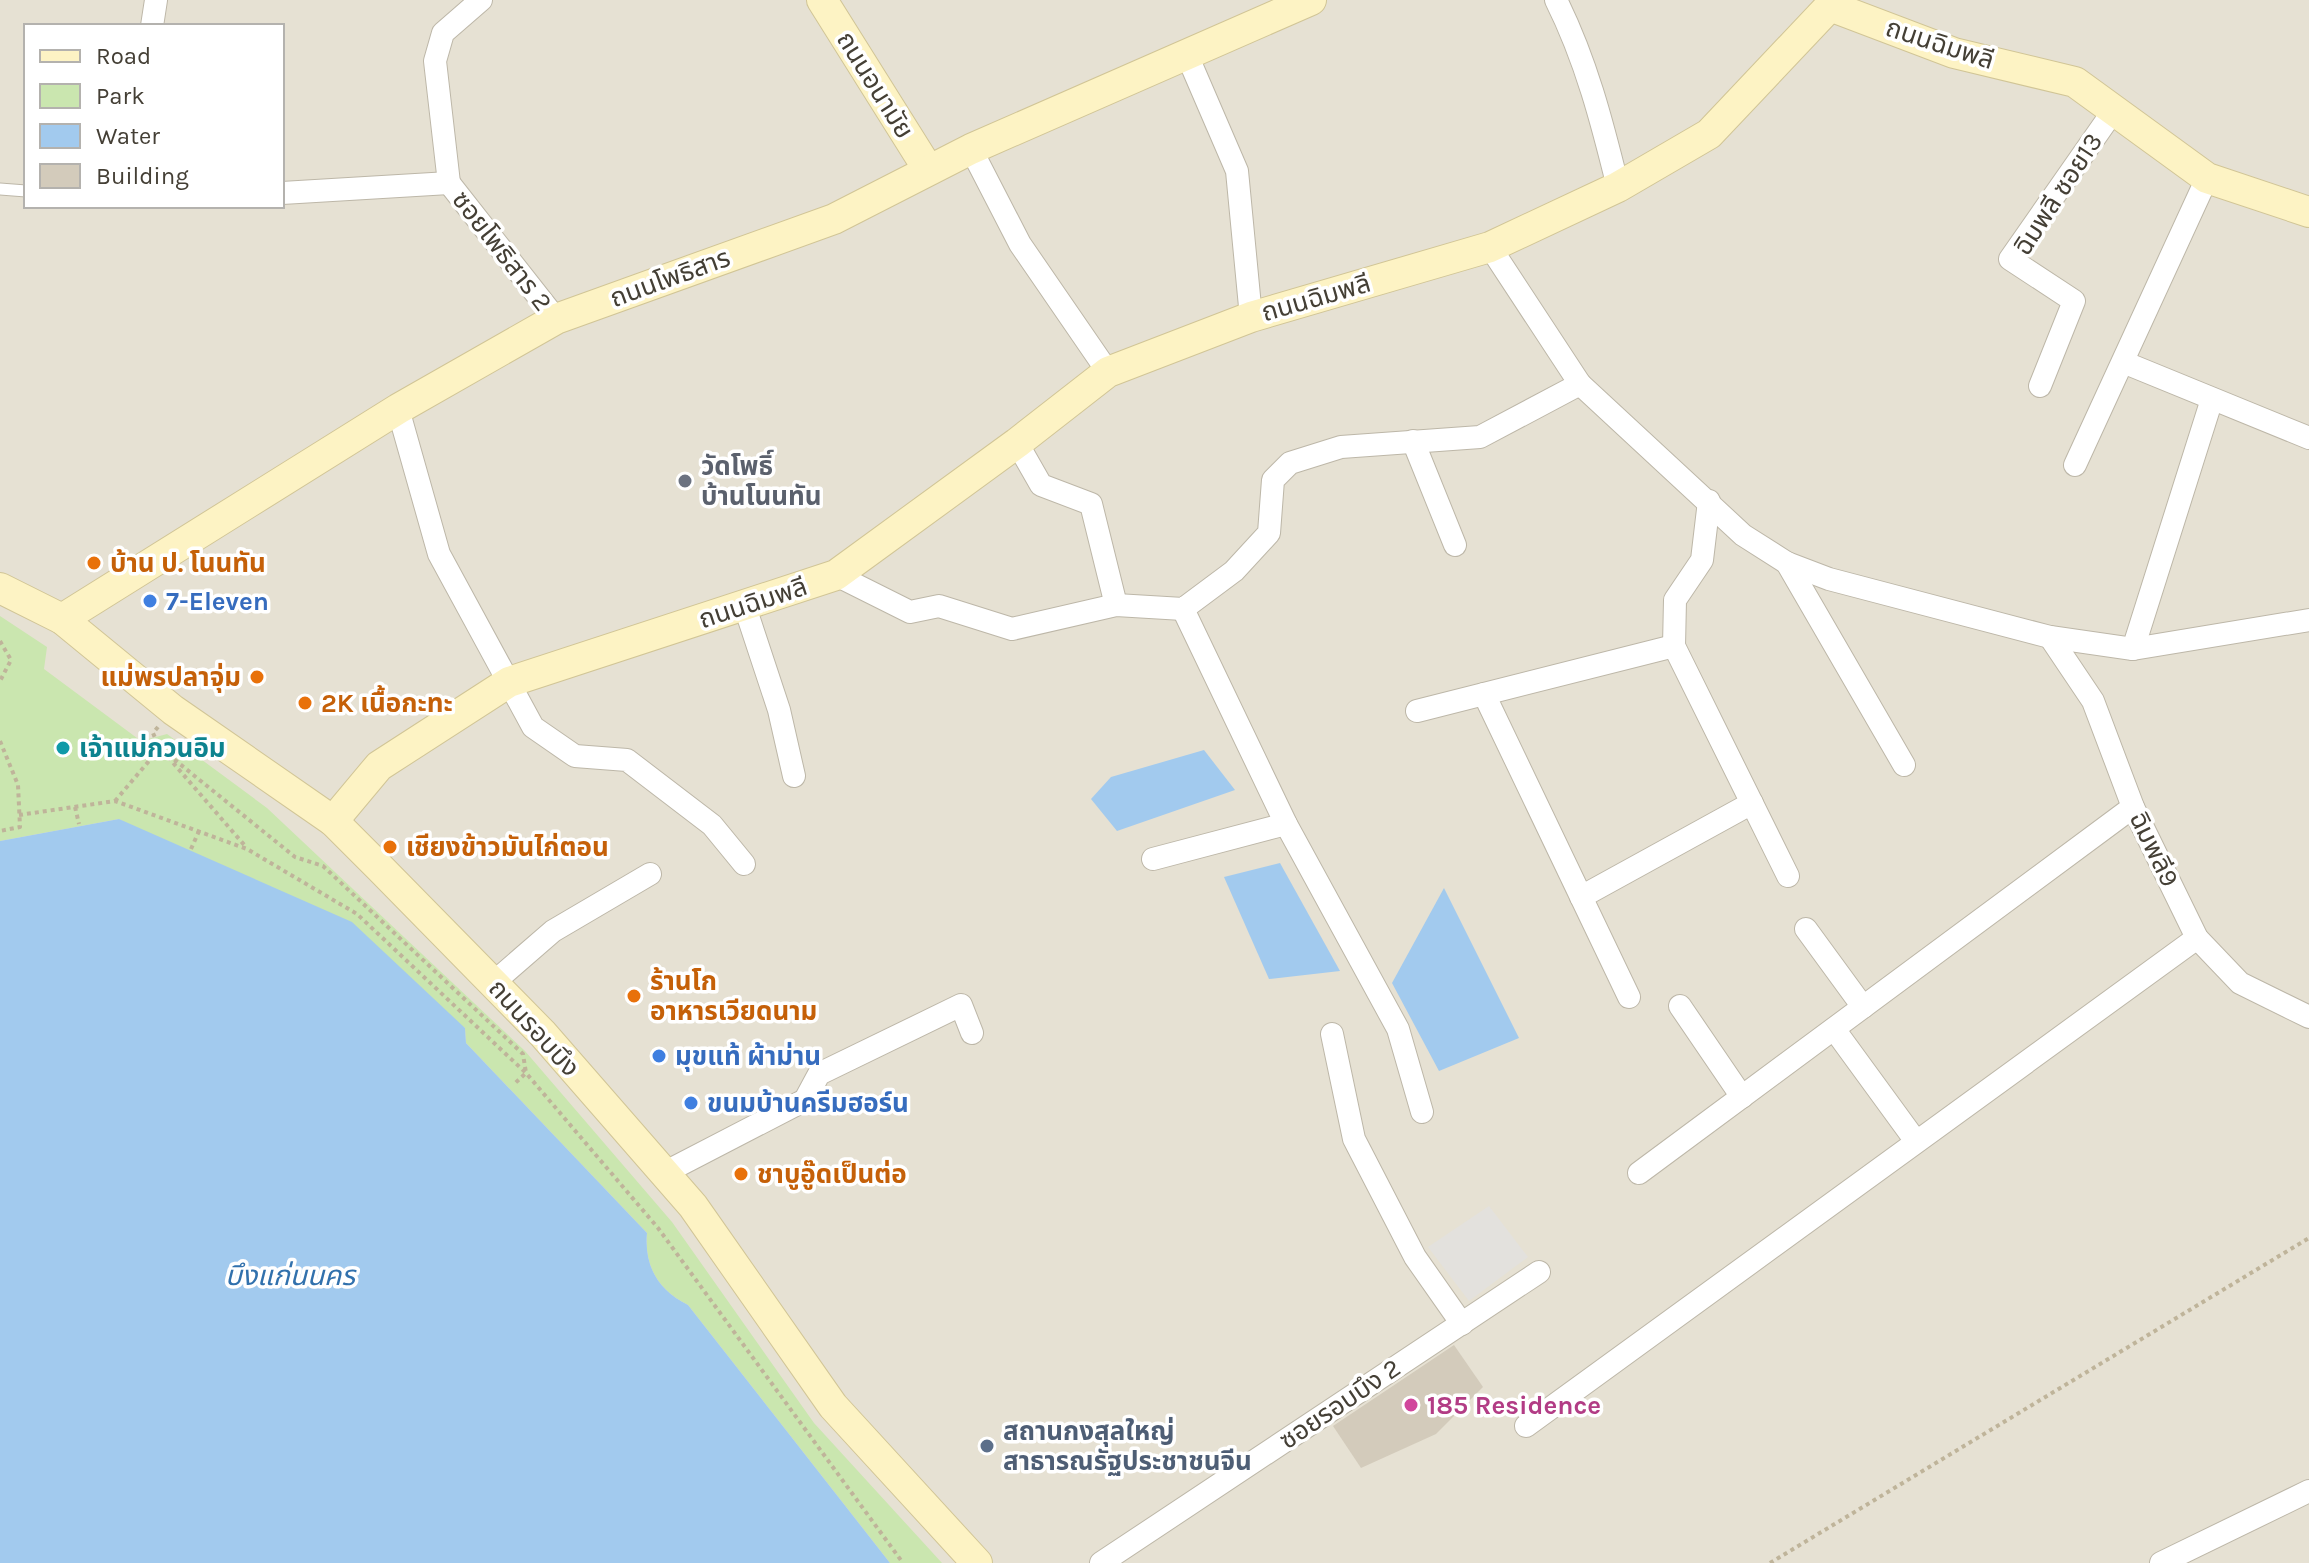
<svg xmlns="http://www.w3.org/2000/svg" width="2309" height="1563" font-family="Karla,'Noto Sans Thai',sans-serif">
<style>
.residential{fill:#e6e1d3;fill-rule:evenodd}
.green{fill:#cae6af}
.parking{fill:#e3e1dd}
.water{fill:#a2caee}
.building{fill:#d3cbbb}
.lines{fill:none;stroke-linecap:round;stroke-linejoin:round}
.lane-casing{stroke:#bdb7a8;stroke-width:13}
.street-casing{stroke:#bdb7a8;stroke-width:24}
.secondary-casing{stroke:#d1c596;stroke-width:32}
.path{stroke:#bfb49a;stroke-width:4;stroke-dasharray:4 4;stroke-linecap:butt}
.lane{stroke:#fff;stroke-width:11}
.street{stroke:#fff;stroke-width:22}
.secondary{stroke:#fdf3c4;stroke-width:30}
.worship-dot{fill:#6b7280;stroke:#fff;stroke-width:3}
.food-dot{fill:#e8710a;stroke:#fff;stroke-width:3}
.shop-dot{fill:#3f7fe0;stroke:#fff;stroke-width:3}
.culture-dot{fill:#0f9aa8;stroke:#fff;stroke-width:3}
.hotel-dot{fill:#d1479c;stroke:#fff;stroke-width:3}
.service-dot{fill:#5c6f8a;stroke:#fff;stroke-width:3}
.labels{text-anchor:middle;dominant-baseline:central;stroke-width:7;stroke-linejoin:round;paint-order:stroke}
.street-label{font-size:26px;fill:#443f35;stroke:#fff}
.worship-label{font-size:26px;font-weight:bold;fill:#5b616d;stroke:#fff;text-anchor:start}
.food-label{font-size:26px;font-weight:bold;fill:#c56008;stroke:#fff;text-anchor:start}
.shop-label{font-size:26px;font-weight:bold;fill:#366cbe;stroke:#fff;text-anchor:start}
.culture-label{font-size:26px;font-weight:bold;fill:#0d838f;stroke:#fff;text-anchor:start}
.hotel-label{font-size:26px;font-weight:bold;fill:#b23c85;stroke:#fff;text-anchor:start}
.service-label{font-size:26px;font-weight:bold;fill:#4e5e75;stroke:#fff;text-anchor:start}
.water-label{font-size:28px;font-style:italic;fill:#3171ad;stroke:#fff}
</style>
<rect width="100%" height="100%" fill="#f2efe5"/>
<path class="residential" d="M0,0H2309V1563H0ZM26,26H282V206H26Z"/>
<path class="green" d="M0,616L47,647L44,669L141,741L167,734L267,808L525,1051L672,1222L814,1423L942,1563H890L688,1305C658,1290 644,1266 647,1233L466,1043L465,1028L119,819L0,841Z"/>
<path class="parking" d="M1489,1206L1528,1257L1469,1301L1428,1247Z"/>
<g class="water">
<path d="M1204,750L1235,790L1117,831L1091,799L1111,777Z"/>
<path d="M119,819L352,922L465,1028L466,1043L647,1233C644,1266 658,1290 688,1305L890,1563H0V841Z"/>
<path d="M1280,863L1340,971L1269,979L1224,877Z"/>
<path d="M1444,888L1519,1038L1439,1071L1392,983Z"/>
</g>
<path class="building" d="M1454,1345L1483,1387L1436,1434L1361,1468L1333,1426Z"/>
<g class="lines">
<defs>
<path id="lane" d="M0,189L26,191"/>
<g id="street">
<path d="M1556,0C1586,60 1602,122 1618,187"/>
<path d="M152,26L156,0"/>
<path d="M1187,55L1237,171L1251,317"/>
<path d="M971,149L1020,244L1108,372"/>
<path d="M449,183L435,61L443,33L481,0"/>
<path d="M449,183L556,319"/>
<path d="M282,193L449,183"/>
<path d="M1490,247L1580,384L1743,535L1787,563L1829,579L2050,637L2133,649L2309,620"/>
<path d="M2123,362L2309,438"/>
<path d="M2040,386L2074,301L2010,259L2114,110"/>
<path d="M398,409L439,554L533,727L575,756L627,760L712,825L744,864"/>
<path d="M1413,441L1455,545"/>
<path d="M1017,443L1041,485L1091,504L1116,605"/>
<path d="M2075,465L2207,178"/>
<path d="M1709,501L1702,560L1675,600L1674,646L1788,876"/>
<path d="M1787,563L1904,765"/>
<path d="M836,575L910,612L939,606L1012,629L1116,605L1183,609L1234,571L1269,533L1273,480L1290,463L1341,447L1480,437L1580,384"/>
<path d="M745,607L779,710L794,776"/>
<path d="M1183,609L1286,824L1398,1029L1422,1112"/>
<path d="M2050,637L2093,701L2133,807L2197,938L2240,983L2309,1017"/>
<path d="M2133,649L2212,399"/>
<path d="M1484,694L1629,997"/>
<path d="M1417,711L1674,646"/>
<path d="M1153,859L1286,824"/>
<path d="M1581,897L1752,803"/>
<path d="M1806,929L1863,1007"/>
<path d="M493,983L553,931L650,874"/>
<path d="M1680,1006L1742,1097"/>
<path d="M1834,1029L1915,1140"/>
<path d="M1332,1034L1354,1139L1415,1257L1462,1324"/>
<path d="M664,1173L805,1100L819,1074L961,1005L972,1033"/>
<path d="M1639,1173L2133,807"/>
<path d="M1526,1426L2197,938"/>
<path d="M1101,1563L1539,1272"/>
<path d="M2161,1563L2309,1491"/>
</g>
<g id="secondary">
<path d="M822,0L928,169"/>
<path d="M0,588L62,619L173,710L333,821L380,868L543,1034L693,1206L833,1406L977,1563"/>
<path d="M62,619L398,409L556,319L834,219L971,149L1311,0"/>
<path d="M333,821L379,766L509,682L836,575L1017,443L1108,372L1251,317L1490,247L1618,187L1709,134L1830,6L1954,53L2075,82L2207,178L2309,212"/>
</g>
</defs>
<use href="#lane" class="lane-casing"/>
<use href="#street" class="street-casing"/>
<use href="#secondary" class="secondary-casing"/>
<g class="path">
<path d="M0,641L11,660L0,681"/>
<path d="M158,727L153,733L159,747"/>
<path d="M0,741L18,785L20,827L0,831"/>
<path d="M168,757L246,847"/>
<path d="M115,801L160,748L295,857L323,866L523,1054L526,1073L513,1085"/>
<path d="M75,807L79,824"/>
<path d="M19,815L115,801L247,849L357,914L526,1073L658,1228L903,1563"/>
<path d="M191,849L199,831"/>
<path d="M1770,1563L2309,1238"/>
</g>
<use href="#lane" class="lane"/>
<use href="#street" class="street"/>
<use href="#secondary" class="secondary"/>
</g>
<circle class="worship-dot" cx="685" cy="481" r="8"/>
<g class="food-dot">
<circle cx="94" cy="563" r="8"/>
<circle cx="257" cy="677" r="8"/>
<circle cx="305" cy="703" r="8"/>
<circle cx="390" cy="847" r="8"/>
<circle cx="634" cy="996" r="8"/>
<circle cx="741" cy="1174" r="8"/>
</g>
<g class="shop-dot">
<circle cx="150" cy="601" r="8"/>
<circle cx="659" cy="1056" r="8"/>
<circle cx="691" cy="1103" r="8"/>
</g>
<circle class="culture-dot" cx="63" cy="748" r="8"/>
<circle class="hotel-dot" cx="1411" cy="1405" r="8"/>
<circle class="service-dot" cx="987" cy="1446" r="8"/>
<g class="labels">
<g class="street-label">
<text transform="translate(1940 44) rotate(18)">ถนนฉิมพลี</text>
<text transform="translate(875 85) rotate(58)">ถนนอนามัย</text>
<text transform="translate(2058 194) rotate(-57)">ฉิมพลี ซอย13</text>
<text transform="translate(502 251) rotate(52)">ซอยโพธิสาร 2</text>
<text transform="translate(670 278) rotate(-20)">ถนนโพธิสาร</text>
<text transform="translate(1316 298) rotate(-16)">ถนนฉิมพลี</text>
<text transform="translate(753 603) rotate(-18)">ถนนฉิมพลี</text>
<text transform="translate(2154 849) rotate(64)">ฉิมพลี9</text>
<text transform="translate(534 1028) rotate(48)">ถนนรอบบึง</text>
<text transform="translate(1340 1404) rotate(-34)">ซอยรอบบึง 2</text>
</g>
<g class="worship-label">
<text x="701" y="466">วัดโพธิ์<tspan x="701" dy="30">บ้านโนนทัน</tspan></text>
</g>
<g class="food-label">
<text x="110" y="563">บ้าน ป. โนนทัน</text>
<text x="241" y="677" text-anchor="end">แม่พรปลาจุ่ม</text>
<text x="321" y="703">2K เนื้อกะทะ</text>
<text x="406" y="847">เชียงข้าวมันไก่ตอน</text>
<text x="650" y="981">ร้านโก<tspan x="650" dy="30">อาหารเวียดนาม</tspan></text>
<text x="757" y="1174">ชาบูอู๊ดเป็นต่อ</text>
</g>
<g class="shop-label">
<text x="166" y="601">7-Eleven</text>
<text x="675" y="1056">มุขแท้ ผ้าม่าน</text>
<text x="707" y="1103">ขนมบ้านครีมฮอร์น</text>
</g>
<g class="culture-label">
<text x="79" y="748">เจ้าแม่กวนอิม</text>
</g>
<g class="hotel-label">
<text x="1427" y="1405">185 Residence</text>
</g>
<g class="service-label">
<text x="1003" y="1431">สถานกงสุลใหญ่<tspan x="1003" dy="30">สาธารณรัฐประชาชนจีน</tspan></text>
</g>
<g class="water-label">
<text x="290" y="1275">บึงแก่นนคร</text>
</g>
</g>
<rect x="24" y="24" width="260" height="184" fill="#ffffff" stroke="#b4b2ae" stroke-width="2"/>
<rect x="40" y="50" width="40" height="12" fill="#fdf3c4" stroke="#b4b2ae" stroke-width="2"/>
<text x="96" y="64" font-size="24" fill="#443f35">Road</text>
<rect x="40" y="84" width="40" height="24" fill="#cae6af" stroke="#b4b2ae" stroke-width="2"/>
<text x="96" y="104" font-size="24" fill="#443f35">Park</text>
<rect x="40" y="124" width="40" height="24" fill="#a2caee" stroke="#b4b2ae" stroke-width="2"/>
<text x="96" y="144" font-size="24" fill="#443f35">Water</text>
<rect x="40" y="164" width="40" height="24" fill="#d3cbbb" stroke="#b4b2ae" stroke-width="2"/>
<text x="96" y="184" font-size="24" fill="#443f35">Building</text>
</svg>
